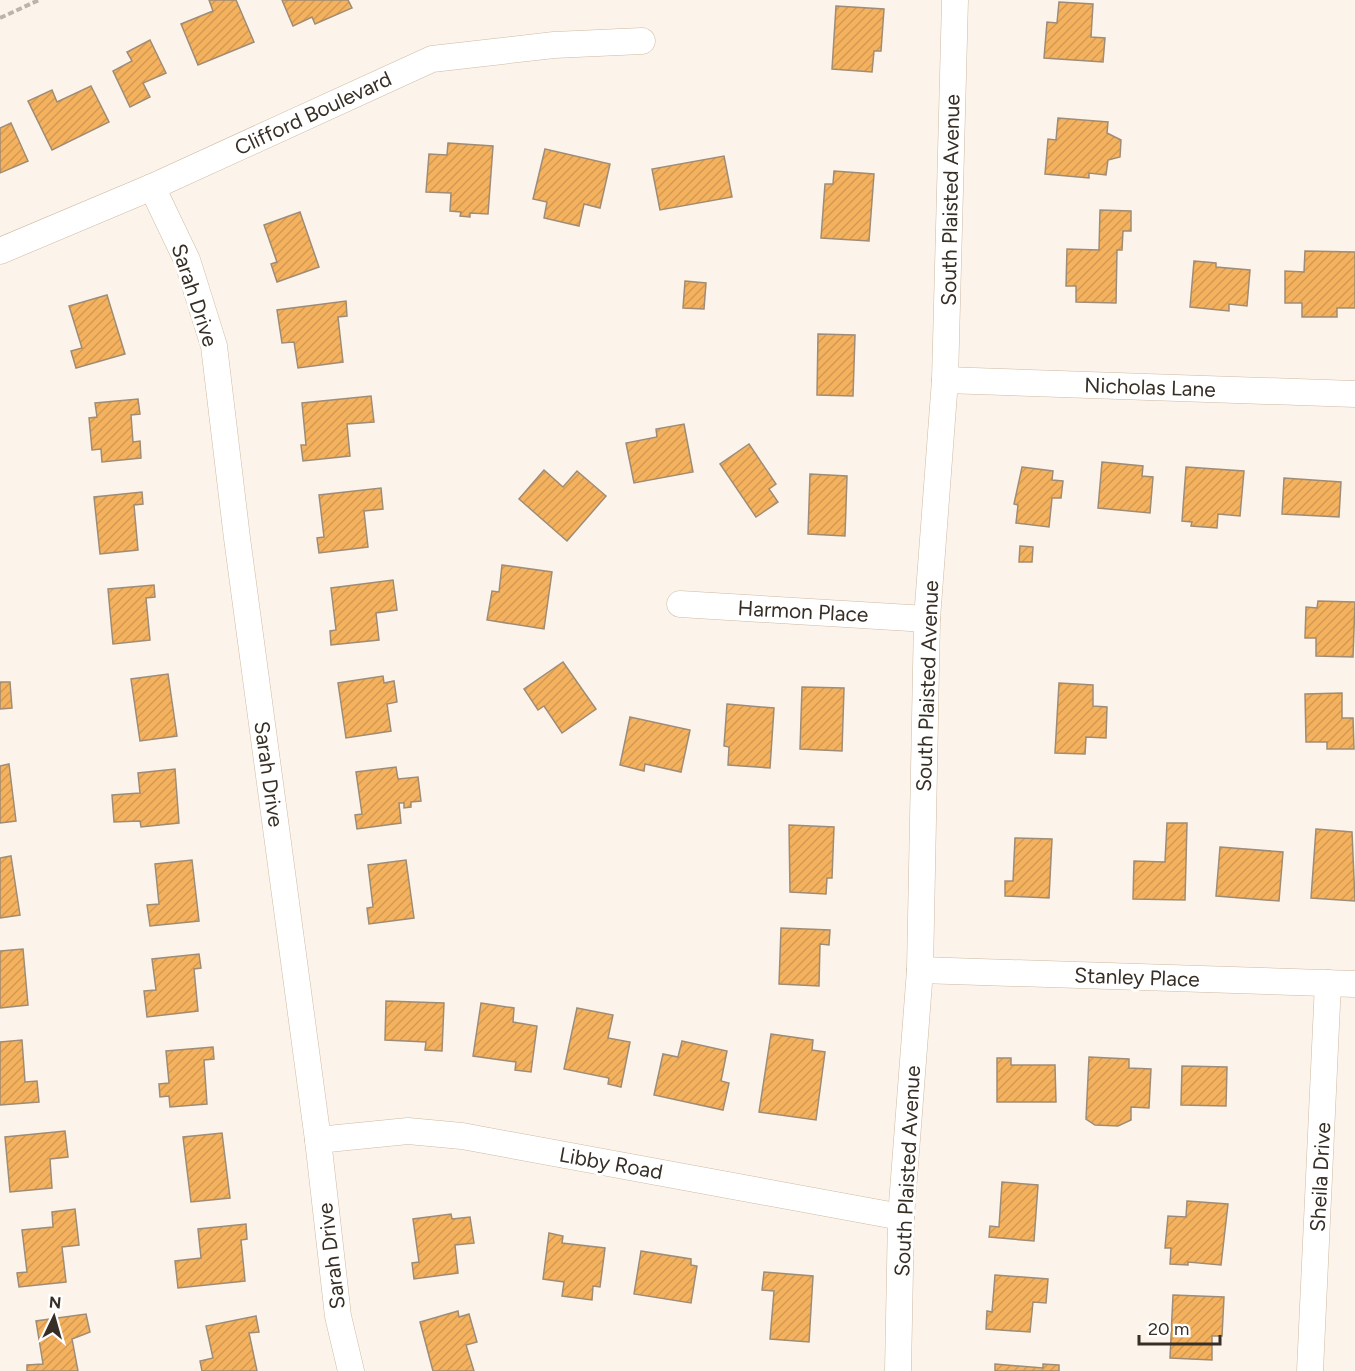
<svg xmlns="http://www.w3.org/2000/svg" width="1355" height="1371" font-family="Figtree,sans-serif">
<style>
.building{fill:url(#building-hatch);stroke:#9f8c76;stroke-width:1.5}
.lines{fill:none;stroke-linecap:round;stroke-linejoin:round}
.minor-casing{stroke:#cebaa3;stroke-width:27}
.path{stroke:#bcb4aa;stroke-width:4;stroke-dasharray:6 3;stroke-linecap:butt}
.minor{stroke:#fff;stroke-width:26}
.labels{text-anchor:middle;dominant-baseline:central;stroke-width:6;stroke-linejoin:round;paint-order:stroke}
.street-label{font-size:21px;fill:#372f26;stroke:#fff}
</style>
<defs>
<pattern id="building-hatch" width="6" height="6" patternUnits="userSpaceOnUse" patternTransform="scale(1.5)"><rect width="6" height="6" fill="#f5b25e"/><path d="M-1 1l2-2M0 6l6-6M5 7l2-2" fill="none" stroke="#d39952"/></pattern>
</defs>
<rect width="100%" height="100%" fill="#fcf4ea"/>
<g class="building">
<path d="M209,0H236L254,42L198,65L181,24L213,11Z"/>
<path d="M282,0H348L352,8L315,24L312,17L293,26Z"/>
<path d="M1059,2L1093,4L1091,37L1105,38L1103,62L1044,58L1047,22L1057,23Z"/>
<path d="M836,6L884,9L881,51H874L872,72L832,69Z"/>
<path d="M150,40L166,73L143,83L150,97L130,107L113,71L132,61L127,52Z"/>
<path d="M91,86L109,122L52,150L28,101L52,90L57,102Z"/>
<path d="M1058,118L1108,122L1107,133L1121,140L1120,157L1108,160L1106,175L1089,173V178L1045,174L1048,139L1056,140Z"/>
<path d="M11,123L28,161L0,173V128Z"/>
<path d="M448,143L493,146L488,214L470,213V217L460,216L461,212L450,211L451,193L426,192L429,154L447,155Z"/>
<path d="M545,149L610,164L600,208L584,204L579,226L544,218L547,202L533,199Z"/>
<path d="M724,156L732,197L660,210L652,169Z"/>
<path d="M834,171L874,174L869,241L821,238L825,184H833Z"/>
<path d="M1100,210L1131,211V231H1123L1122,250H1117L1116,303L1076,302V286H1066L1067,249L1099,250Z"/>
<path d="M300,212L319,267L277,282L271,264L277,262L264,225Z"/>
<path d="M1305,251L1355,252V308H1337V317H1302V303H1285V271L1304,272Z"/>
<path d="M1194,261L1216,263V267L1250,270L1247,306L1229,304V311L1190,307Z"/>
<path d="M685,281L706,283L704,309L683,308Z"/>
<path d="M107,295L125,354L76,368L71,351L82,348L69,306Z"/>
<path d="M346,301L347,316L338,317L343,362L298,368L294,342L282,343L277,310Z"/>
<path d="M818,334L855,335L853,396L817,395Z"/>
<path d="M371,396L374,422L347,424L350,456L303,461L301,445H306L302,403Z"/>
<path d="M138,399L140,414L131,415L133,442L140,441L141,458L102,462L101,449L92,450L89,418L97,417L95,403Z"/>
<path d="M684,424L693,472L634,483L626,443L657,437L656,429Z"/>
<path d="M749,444L776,484L769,489L778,502L756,517L720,464Z"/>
<path d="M1102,462L1143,466L1142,476L1153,477L1150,513L1098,508Z"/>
<path d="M1022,467L1053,471L1052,480L1063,481L1061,498H1052L1049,527L1016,523L1018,505L1014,504Z"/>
<path d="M1186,467L1244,471L1240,516L1218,514L1217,528L1191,526L1192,522L1182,521Z"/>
<path d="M544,470L563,487L577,471L606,496L567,541L519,499Z"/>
<path d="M810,474L847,476L845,536L808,534Z"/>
<path d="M1284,478L1341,482L1339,517L1282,514Z"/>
<path d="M381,488L383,509L364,511L368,547L319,553L317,538L324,537L319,495Z"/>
<path d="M142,492L143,504L134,505L138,550L100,554L94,497Z"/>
<path d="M1020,546L1033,547L1032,562H1019Z"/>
<path d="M502,565L552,572L544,629L487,620L492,591L499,592Z"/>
<path d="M393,580L397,610L376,613L379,640L331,645L330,631L336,630L331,588Z"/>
<path d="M154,585L155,597L146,598L150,640L113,644L108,589Z"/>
<path d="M1318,601L1355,602L1353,657L1316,656V638H1305L1306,607L1317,608Z"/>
<path d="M563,662L596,709L562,733L544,706L538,710L524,689Z"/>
<path d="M168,674L177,736L140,741L131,679Z"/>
<path d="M383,676L384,683L394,681L397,702L387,704L391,731L346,738L338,683Z"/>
<path d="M0,682H10L12,708L0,709Z"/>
<path d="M1059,683L1093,685V706L1107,707L1106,738L1086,737L1085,754L1055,753Z"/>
<path d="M802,687L844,688L842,751L800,749Z"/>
<path d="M1342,693V718H1353L1354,749H1327V742H1306L1305,694Z"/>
<path d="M727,704L774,708L770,768L728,765L729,747L724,746Z"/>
<path d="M630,717L690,730L681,772L645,764L644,771L620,765Z"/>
<path d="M9,764L16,821L0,823V766Z"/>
<path d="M396,767L398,779L418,777L421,801L411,802V807L404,808V803H399L401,823L357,829L355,815L362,814L356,772Z"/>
<path d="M175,769L179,823L141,827L140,821L114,822L112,795L140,793L138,773Z"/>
<path d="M1167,823H1187L1185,900L1133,899L1134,861L1165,862Z"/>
<path d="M789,825L834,827L832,878H827L826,894L790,892Z"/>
<path d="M1316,829L1352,832L1355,901L1311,898Z"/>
<path d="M1015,838L1052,839L1049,898L1005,896V881H1013Z"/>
<path d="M1220,847L1283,852L1279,901L1216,896Z"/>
<path d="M11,856L20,915L0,918V858Z"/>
<path d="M192,860L199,921L150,926L147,905L159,904L155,864Z"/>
<path d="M406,860L414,918L369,924L367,908L373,907L368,865Z"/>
<path d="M781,928L830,930L829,945L820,944L819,986L779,984Z"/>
<path d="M23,949L28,1005L0,1008V951Z"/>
<path d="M199,954L201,968L194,969L198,1011L147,1017L144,991L156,990L152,959Z"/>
<path d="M386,1001L444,1003L442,1051L425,1050L426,1042L385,1040Z"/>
<path d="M481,1003L514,1008L513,1022L537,1026L531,1072L515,1070L516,1062L473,1056Z"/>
<path d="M577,1008L613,1015L608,1038L630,1042L621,1087L608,1084L609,1078L564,1069Z"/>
<path d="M771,1034L813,1040L812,1050L825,1052L816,1120L759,1112Z"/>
<path d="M22,1040L25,1082L37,1081L39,1102L0,1105V1042Z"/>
<path d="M682,1041L727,1051L721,1081L729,1083L723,1110L654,1095L663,1054L678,1057Z"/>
<path d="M213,1047L214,1059L204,1060L207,1104L170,1107L169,1096L160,1097L159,1084L169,1083L166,1051Z"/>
<path d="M1089,1057L1129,1059V1068L1151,1069L1149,1108L1131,1107V1120L1118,1126L1095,1125L1086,1119Z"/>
<path d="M997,1058H1011V1065H1055L1056,1102H997Z"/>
<path d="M1182,1066L1227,1067L1226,1106L1181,1105Z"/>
<path d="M65,1131L68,1157L50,1159L52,1188L10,1192L5,1137Z"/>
<path d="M222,1133L230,1198L191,1202L183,1137Z"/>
<path d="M1002,1182L1038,1185L1034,1241L989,1237L990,1226L999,1227Z"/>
<path d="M1187,1201L1228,1204L1221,1265L1188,1262V1265L1170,1264L1171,1248H1165L1168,1216L1186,1217Z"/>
<path d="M75,1209L79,1245L62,1247L66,1282L19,1287L17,1273L27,1272L22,1230L53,1227L52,1212Z"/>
<path d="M451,1214L452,1219L470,1217L474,1243L455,1245L458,1273L414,1279L412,1263L419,1262L413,1219Z"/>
<path d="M246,1224L247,1239L241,1240L245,1281L178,1288L175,1261L201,1258L198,1229Z"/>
<path d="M549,1233L563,1236L562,1243L605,1248L600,1287L593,1286L592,1300L562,1296L564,1282L543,1279Z"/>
<path d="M641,1251L691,1259V1265L697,1266L691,1303L634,1294Z"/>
<path d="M764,1272L813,1276L809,1342L770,1339L774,1291L762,1290Z"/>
<path d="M995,1275L1048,1279L1046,1303L1033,1302L1030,1332L986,1329L987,1311L992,1312Z"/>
<path d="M1173,1295L1224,1297L1222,1336H1212V1360L1170,1358Z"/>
<path d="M458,1311L459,1317L469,1314L477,1342L466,1345L474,1371H433L420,1322Z"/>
<path d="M86,1314L90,1332L72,1339L78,1371H27V1365L43,1364L36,1321Z"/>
<path d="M256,1316L259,1332L249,1333L257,1371H202L200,1361L213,1358L206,1326Z"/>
<path d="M995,1364L1043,1368V1364L1059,1365V1371H995Z"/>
</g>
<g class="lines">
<defs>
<g id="minor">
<path d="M152,187L187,260L214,346L237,538L318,1140L338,1316L351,1371"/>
<path d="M0,251L152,187L432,59L554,45L642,41"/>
<path d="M945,380L1355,394"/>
<path d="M680,604L927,619"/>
<path d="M920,970L1355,984"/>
<path d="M318,1140L408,1131L462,1136L901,1217"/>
<path d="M898,1371L901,1217L920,970L927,619L945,380L955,0"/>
<path d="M1310,1371L1328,983"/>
</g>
</defs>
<use href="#minor" class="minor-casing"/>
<path class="path" d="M0,18L39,0"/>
<use href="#minor" class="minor"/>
</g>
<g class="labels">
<g class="street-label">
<text transform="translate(313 113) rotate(-25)">Clifford Boulevard</text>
<text transform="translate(950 200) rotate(-89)">South Plaisted Avenue</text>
<text transform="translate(195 295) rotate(72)">Sarah Drive</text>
<text transform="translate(1150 387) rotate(2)">Nicholas Lane</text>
<text transform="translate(803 611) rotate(3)">Harmon Place</text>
<text transform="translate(927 686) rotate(-88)">South Plaisted Avenue</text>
<text transform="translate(269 774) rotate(82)">Sarah Drive</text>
<text transform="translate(1137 977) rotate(2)">Stanley Place</text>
<text transform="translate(611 1163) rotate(10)">Libby Road</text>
<text transform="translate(907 1171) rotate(-87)">South Plaisted Avenue</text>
<text transform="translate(1320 1177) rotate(-87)">Sheila Drive</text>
<text transform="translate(331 1256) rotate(-97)">Sarah Drive</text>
</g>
</g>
<g transform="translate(54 1317) rotate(5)" stroke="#ffffff" stroke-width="4.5" paint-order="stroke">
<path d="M0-4.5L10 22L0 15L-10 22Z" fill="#372f26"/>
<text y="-9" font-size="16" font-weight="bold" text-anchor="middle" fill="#372f26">N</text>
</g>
<path d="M1139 1335v9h81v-9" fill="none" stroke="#372f26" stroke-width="3"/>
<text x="1148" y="1335" font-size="18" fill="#372f26" stroke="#ffffff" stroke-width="4.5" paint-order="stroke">20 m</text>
</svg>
